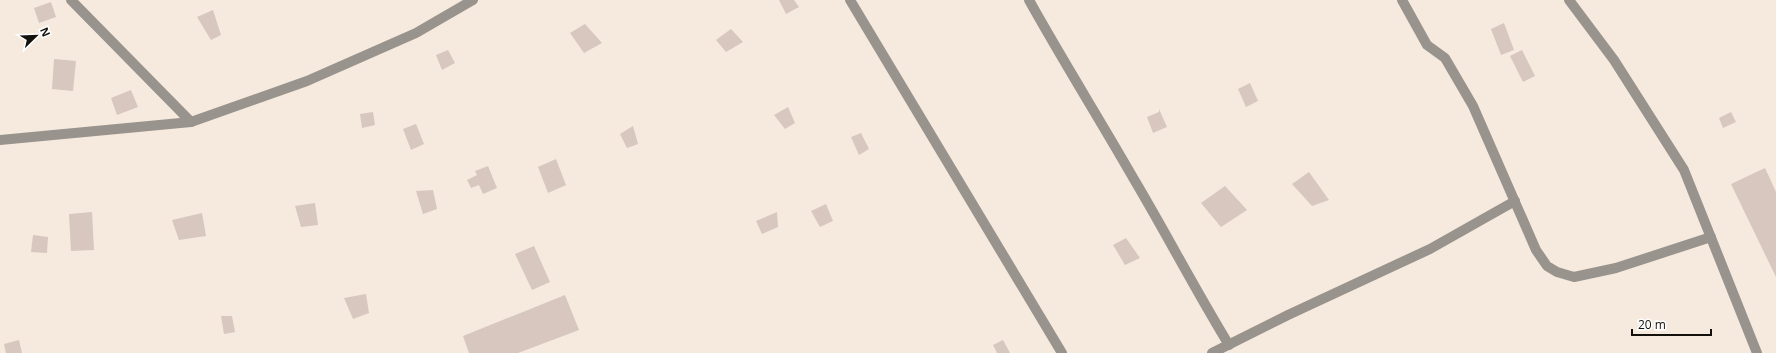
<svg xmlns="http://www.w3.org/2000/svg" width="1776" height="353" font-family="'Open Sans',sans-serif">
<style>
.building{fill:#d7c7bf}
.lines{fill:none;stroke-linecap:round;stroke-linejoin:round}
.minor{stroke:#99938e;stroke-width:10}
</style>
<rect width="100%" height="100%" fill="#f5eadd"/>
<g class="building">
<path d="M779,0H794L799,7L786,14Z"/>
<path d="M51,2L56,17L39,23L34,8Z"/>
<path d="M213,10L221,35L211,40L197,17Z"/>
<path d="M1504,23L1514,50L1501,55L1491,29Z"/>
<path d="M585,24L602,43L584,53L570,33Z"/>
<path d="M731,29L743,42L726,52L716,40Z"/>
<path d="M448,50L455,63L442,70L436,55Z"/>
<path d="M1522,50L1535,76L1523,82L1510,56Z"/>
<path d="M54,59L76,61L73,91L52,89Z"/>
<path d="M1250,83L1258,101L1246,107L1238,89Z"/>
<path d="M131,90L138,107L117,115L111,98Z"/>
<path d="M788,107L795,123L785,129L774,115Z"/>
<path d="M1159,109L1167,127L1153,133L1147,117L1159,112Z"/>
<path d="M373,112L375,125L362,128L360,114Z"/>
<path d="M1731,112L1736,122L1723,128L1719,118Z"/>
<path d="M416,124L424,144L411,150L403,129Z"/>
<path d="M633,126L638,144L627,148L620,134Z"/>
<path d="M861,133L869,149L859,155L851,137Z"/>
<path d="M556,159L566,185L548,193L538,167Z"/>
<path d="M488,166L497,188L483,194L479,185L471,188L467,180L477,175L475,171Z"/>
<path d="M1765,168L1776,192V277L1731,184Z"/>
<path d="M1309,172L1329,200L1312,206L1292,184Z"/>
<path d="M1225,186L1247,210L1221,227L1201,203Z"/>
<path d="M433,190L437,209L423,214L416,191Z"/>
<path d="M315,203L318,225L301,227L295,206Z"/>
<path d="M826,204L833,221L820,227L811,211Z"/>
<path d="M92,212L94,250L71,251L69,214Z"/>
<path d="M777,212L778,227L762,234L756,221Z"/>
<path d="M202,213L206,236L179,240L172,220Z"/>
<path d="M33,235L48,237L47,253L31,252Z"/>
<path d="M1126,238L1140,258L1125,265L1113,245Z"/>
<path d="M534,246L550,282L532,290L515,254Z"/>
<path d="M366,294L369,313L353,319L344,298Z"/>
<path d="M565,295L579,330L518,353H469L463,336Z"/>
<path d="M221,316H232L235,332L224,334Z"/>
<path d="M19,340L22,353H6L4,344Z"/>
<path d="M1003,340L1010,353H997L993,345Z"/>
</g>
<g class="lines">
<g class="minor">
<path d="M71,0L191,122"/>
<path d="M850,0L1062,353"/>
<path d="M1029,0C1063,61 1100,120 1135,181C1167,235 1196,291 1229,345"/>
<path d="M1402,0L1427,45L1445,58L1473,106L1536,250L1547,266L1557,272L1574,277L1616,268L1711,237"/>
<path d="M1569,0L1614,60L1684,170L1757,353"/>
<path d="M0,140L191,122L307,81L416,33L473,0"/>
<path d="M1212,353L1288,315L1430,249L1515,201"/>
</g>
</g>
<g transform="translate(36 36) rotate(67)" stroke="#ffffff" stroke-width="3" paint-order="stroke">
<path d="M0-3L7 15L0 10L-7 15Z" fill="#14100c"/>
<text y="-6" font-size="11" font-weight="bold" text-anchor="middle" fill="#14100c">N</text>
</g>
<path d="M1632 329v6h79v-6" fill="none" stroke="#14100c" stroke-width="2"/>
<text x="1638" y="329" font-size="12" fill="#14100c" stroke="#ffffff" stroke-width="3" paint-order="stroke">20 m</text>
</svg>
